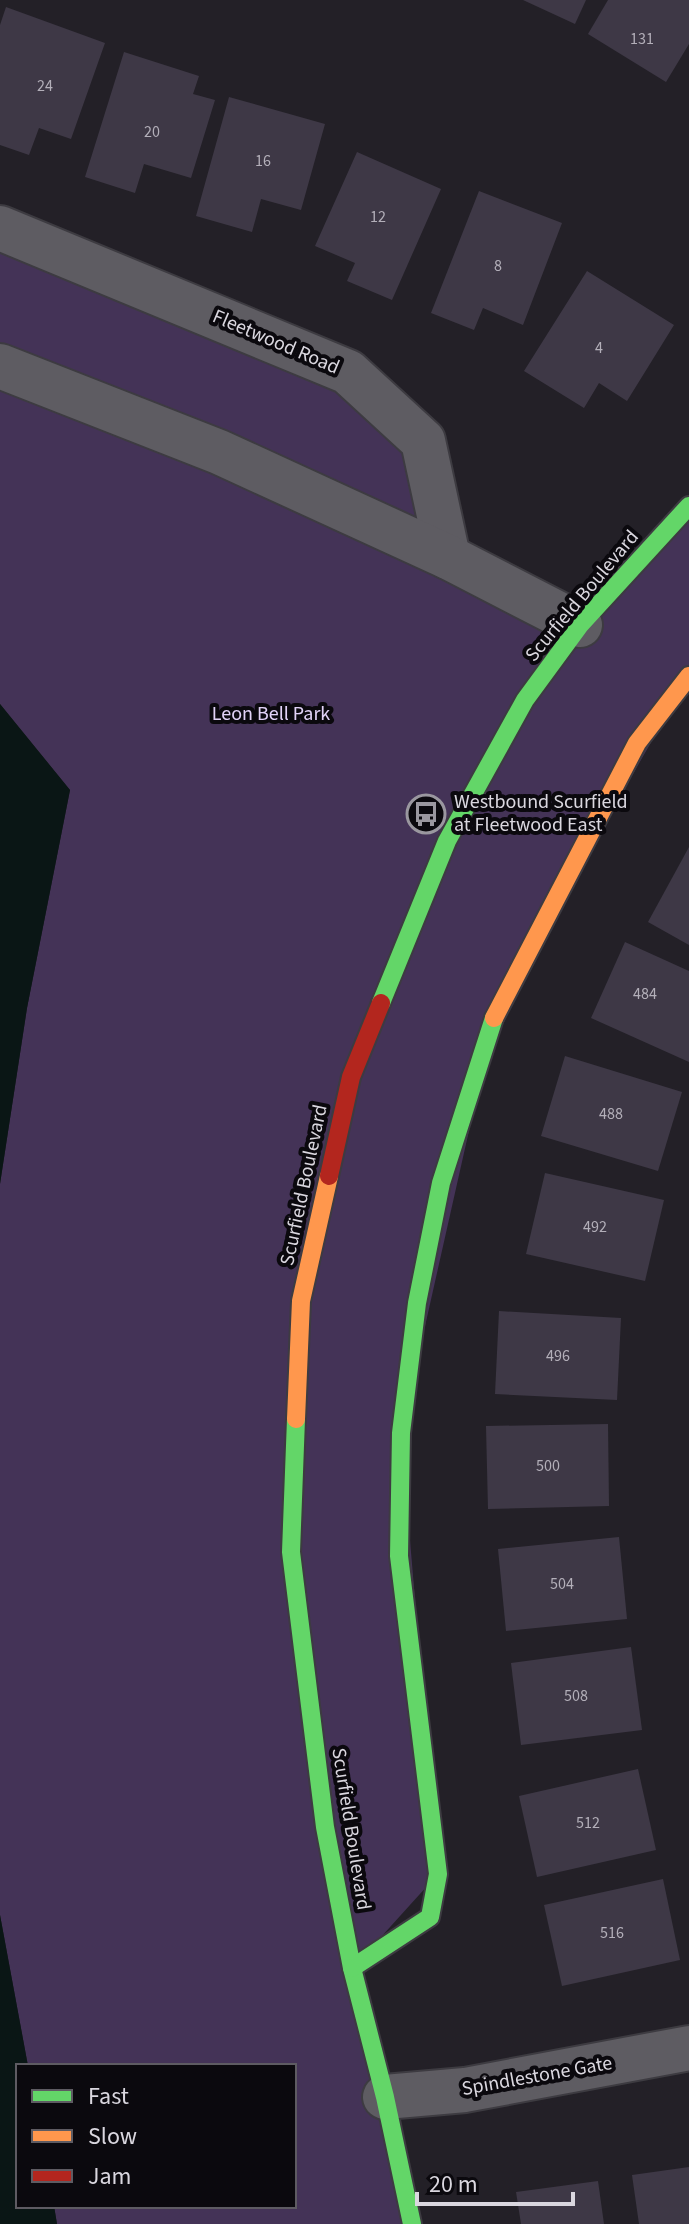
<svg xmlns="http://www.w3.org/2000/svg" width="689" height="2224" font-family="'Source Sans 3',sans-serif">
<style>
.green{fill:#443357}
.water{fill:#0a1615}
.building{fill:#3e3846}
.lines{fill:none;stroke-linecap:round;stroke-linejoin:round}
.street-casing{stroke:#3d3b41;stroke-width:48}
.fast-casing{stroke:#3d3b41;stroke-width:22}
.slow-casing{stroke:#3d3b41;stroke-width:22}
.jam-casing{stroke:#3d3b41;stroke-width:22}
.street{stroke:#5e5c62;stroke-width:44}
.fast{stroke:#63d668;stroke-width:18}
.slow{stroke:#ff974d;stroke-width:18}
.jam{stroke:#b3261e;stroke-width:18}
.labels{text-anchor:middle;dominant-baseline:central;stroke-width:8;stroke-linejoin:round;paint-order:stroke}
.number-label{font-size:16px;fill:#b3afb9}
.street-label{font-size:20px;fill:#dad7df;stroke:#0b090e}
.park-label{font-size:20px;fill:#e2d3f7;stroke:#0b090e}
.poi-label{font-size:20px;fill:#dad7df;stroke:#0b090e;text-anchor:start}
</style>
<rect width="100%" height="100%" fill="#232027"/>
<path class="green" d="M0,228L348,372L423,441L448,557L580,625L689,506V676L495,1015L401,1433L438,1874L353,1968L422,2224H57L54,2206H294V2066H28L0,1915V1184L27,1008L70,790L0,704Z"/>
<g class="water">
<path d="M0,704L70,790L27,1008L0,1184Z"/>
<path d="M0,1915L28,2066H18V2206H54L57,2224H0Z"/>
</g>
<g class="building">
<path d="M523,0H586L575,24Z"/>
<path d="M608,0H689V44L666,82L588,34Z"/>
<path d="M6,7L105,43L71,139L39,128L29,155L0,145V25Z"/>
<path d="M124,52L199,76L193,94L215,100L191,178L144,164L135,193L85,177Z"/>
<path d="M229,97L325,124L301,210L261,199L252,232L196,216Z"/>
<path d="M357,152L441,189L392,300L347,281L355,263L315,246Z"/>
<path d="M479,191L562,223L523,325L483,308L474,330L431,313Z"/>
<path d="M587,271L674,325L627,401L599,383L584,408L524,371Z"/>
<path d="M689,847V945L648,922Z"/>
<path d="M625,942L689,971V1062L591,1018Z"/>
<path d="M565,1056L682,1092L658,1171L541,1136Z"/>
<path d="M545,1173L664,1200L645,1281L526,1254Z"/>
<path d="M499,1311L621,1318L617,1400L495,1394Z"/>
<path d="M608,1424L609,1506L488,1509L486,1426Z"/>
<path d="M619,1537L627,1619L506,1631L498,1549Z"/>
<path d="M631,1647L642,1730L521,1745L511,1663Z"/>
<path d="M638,1769L656,1850L537,1877L519,1796Z"/>
<path d="M663,1879L680,1960L562,1986L544,1905Z"/>
<path d="M689,2167V2224H639L632,2175Z"/>
<path d="M598,2181L604,2224H521L516,2192Z"/>
</g>
<g class="lines">
<defs>
<g id="street">
<path d="M0,228L348,372L423,441L448,557"/>
<path d="M0,366L219,452L448,557L580,625"/>
<path d="M385,2097L465,2090L689,2048"/>
</g>
<g id="fast">
<path d="M381,1003L447,841L525,700L580,625L689,506"/>
<path d="M296,1419L291,1552L325,1827L352,1968L385,2097L412,2224"/>
<path d="M352,1968L430,1917L438,1874L399,1556L401,1433L417,1303L441,1183L494,1018"/>
</g>
<g id="slow">
<path d="M494,1018L637,743L689,676"/>
<path d="M296,1419L301,1301L329,1176"/>
</g>
<path id="jam" d="M329,1176L351,1077L381,1003"/>
</defs>
<use href="#street" class="street-casing"/>
<use href="#fast" class="fast-casing"/>
<use href="#slow" class="slow-casing"/>
<use href="#jam" class="jam-casing"/>
<use href="#street" class="street"/>
<use href="#fast" class="fast"/>
<use href="#slow" class="slow"/>
<use href="#jam" class="jam"/>
</g>
<defs>
<symbol id="bus-ring" viewBox="-11 -11 22 22"><circle r="9.5" fill="#0b090e" stroke="#9a979f" stroke-width="1.5"/><path d="M-5-6H5V4H4V6H2V4H-2V6H-4V4H-5ZM-3.5-4V0h7V-4ZM-3.5 1.2v1.5H-2V1.2ZM2 1.2v1.5H3.5V1.2Z" fill="#9a979f"/></symbol>
</defs>
<g fill-rule="evenodd">
<use href="#bus-ring" x="404" y="792" width="44" height="44"/>
</g>
<g class="labels">
<g class="number-label">
<text x="642" y="39">131</text>
<text x="45" y="86">24</text>
<text x="152" y="132">20</text>
<text x="263" y="161">16</text>
<text x="378" y="217">12</text>
<text x="498" y="266">8</text>
<text x="599" y="348">4</text>
<text x="645" y="994">484</text>
<text x="611" y="1114">488</text>
<text x="595" y="1227">492</text>
<text x="558" y="1356">496</text>
<text x="548" y="1466">500</text>
<text x="562" y="1584">504</text>
<text x="576" y="1696">508</text>
<text x="588" y="1823">512</text>
<text x="612" y="1933">516</text>
</g>
<g class="street-label">
<text transform="translate(276 342) rotate(23)">Fleetwood Road</text>
<text transform="translate(582 596) rotate(-50)">Scurfield Boulevard</text>
<text transform="translate(304 1185) rotate(-78)">Scurfield Boulevard</text>
<text transform="translate(351 1829) rotate(81)">Scurfield Boulevard</text>
<text transform="translate(537 2076) rotate(-10)">Spindlestone Gate</text>
</g>
<g class="park-label">
<text x="271" y="714">Leon Bell Park</text>
</g>
<g class="poi-label">
<text x="454" y="802">Westbound Scurfield<tspan x="454" dy="23">at Fleetwood East</tspan></text>
</g>
</g>
<rect x="16" y="2064" width="280" height="144" fill="#0b090e" stroke="#5e5b62" stroke-width="2"/>
<rect x="32" y="2090" width="40" height="12" fill="#63d668" stroke="#5e5b62" stroke-width="2"/>
<text x="88" y="2104" font-size="24" fill="#dad7df">Fast</text>
<rect x="32" y="2130" width="40" height="12" fill="#ff974d" stroke="#5e5b62" stroke-width="2"/>
<text x="88" y="2144" font-size="24" fill="#dad7df">Slow</text>
<rect x="32" y="2170" width="40" height="12" fill="#b3261e" stroke="#5e5b62" stroke-width="2"/>
<text x="88" y="2184" font-size="24" fill="#dad7df">Jam</text>
<path d="M417 2192v12h156v-12" fill="none" stroke="#dad7df" stroke-width="4"/>
<text x="429" y="2192" font-size="24" fill="#dad7df" stroke="#0b090e" stroke-width="6" paint-order="stroke">20 m</text>
</svg>
